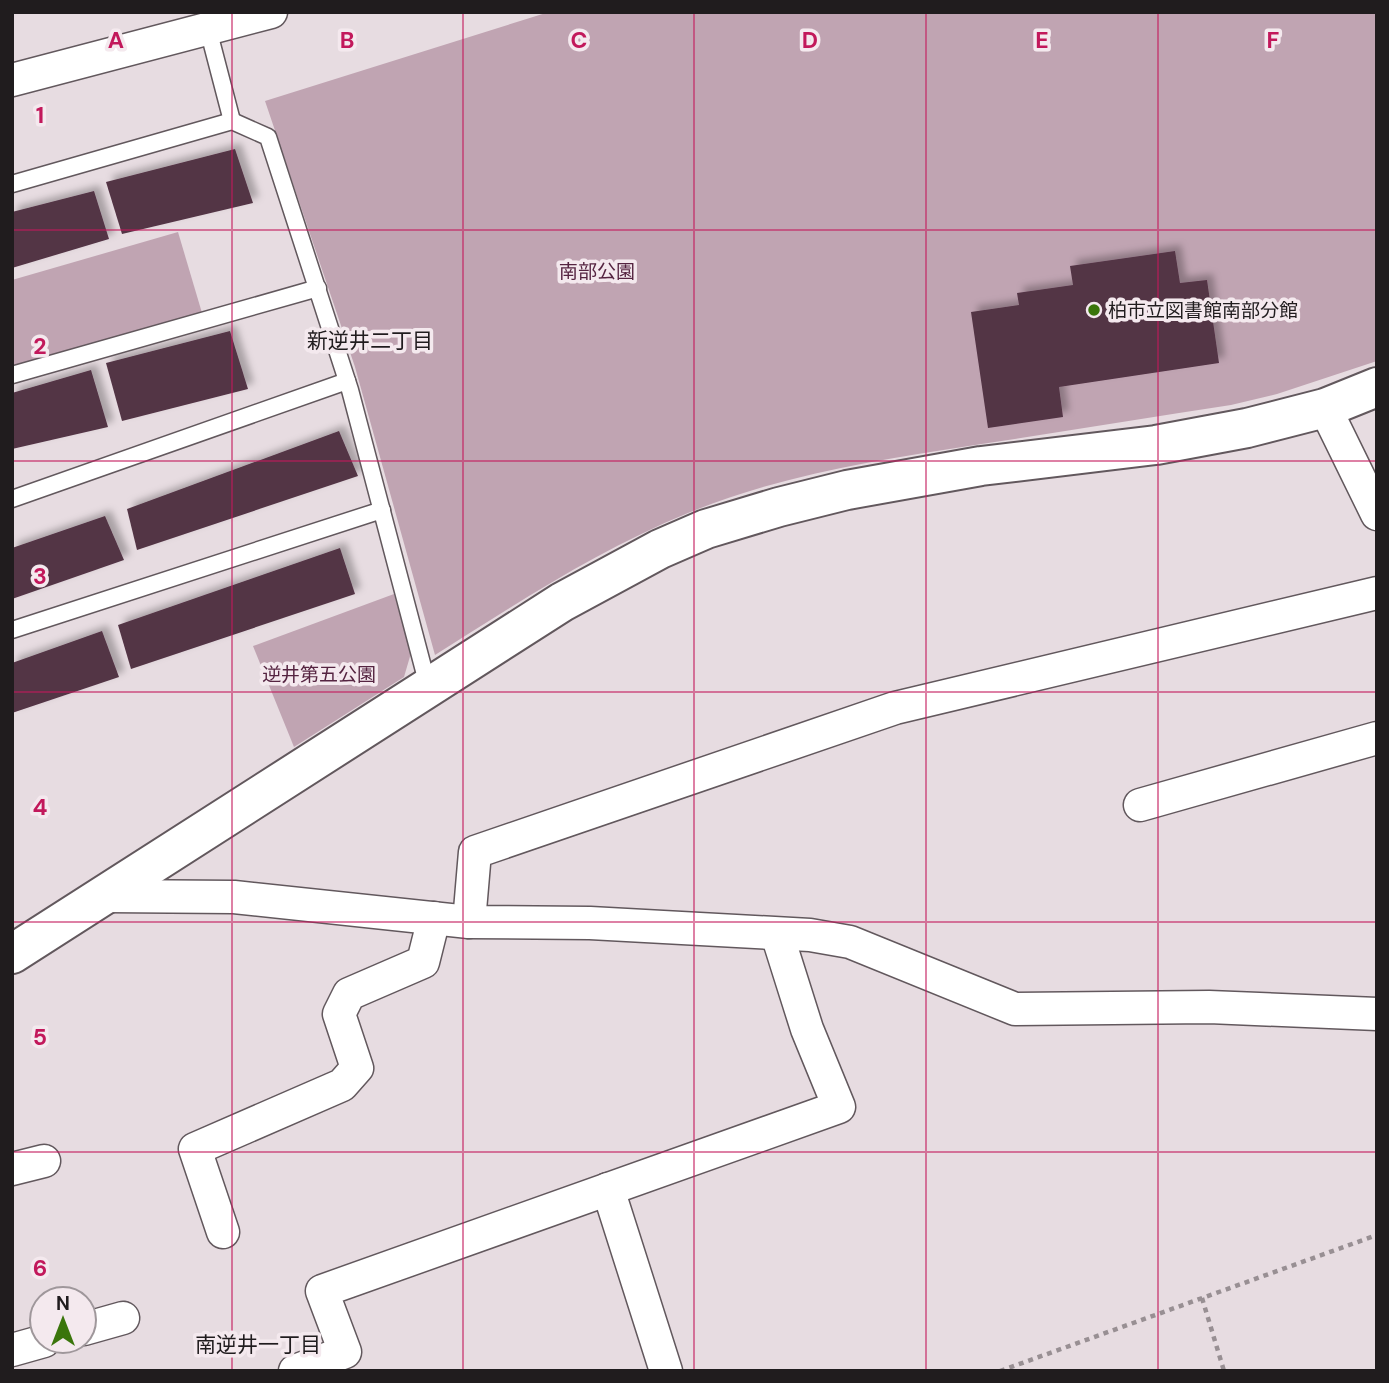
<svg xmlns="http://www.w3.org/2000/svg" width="1389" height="1383" font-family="'DM Sans','Noto Sans JP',sans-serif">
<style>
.green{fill:#c0a4b2}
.building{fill:#533445;filter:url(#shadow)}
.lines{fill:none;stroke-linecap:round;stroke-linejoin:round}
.lane-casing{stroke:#62585d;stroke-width:19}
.street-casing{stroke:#62585d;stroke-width:35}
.secondary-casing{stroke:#62585d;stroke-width:42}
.path{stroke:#988f93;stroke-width:4.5;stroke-dasharray:5 5;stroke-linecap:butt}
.lane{stroke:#fff;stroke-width:16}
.street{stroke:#fff;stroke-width:32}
.secondary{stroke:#fff;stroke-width:38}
.grid{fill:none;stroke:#c2185b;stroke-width:2;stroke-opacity:0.55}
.poi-dot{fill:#3a750b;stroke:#f4e9ee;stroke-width:2.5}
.labels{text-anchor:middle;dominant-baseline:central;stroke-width:7;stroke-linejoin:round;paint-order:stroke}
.park-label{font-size:19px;fill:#552441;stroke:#f4e9ee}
.poi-label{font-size:19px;fill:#201c1e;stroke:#f4e9ee;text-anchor:start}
.neighbourhood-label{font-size:21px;fill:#201c1e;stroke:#f4e9ee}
.grid-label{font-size:23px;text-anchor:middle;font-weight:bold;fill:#c2185b;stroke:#f4e9ee;stroke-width:7;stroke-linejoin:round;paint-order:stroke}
</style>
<defs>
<filter id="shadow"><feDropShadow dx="6" dy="-6" stdDeviation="3.5" flood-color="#0004"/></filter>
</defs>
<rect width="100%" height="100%" fill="#e7dce1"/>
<g class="green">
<path d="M549,12H1377V361L1277,394L1231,405C1146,418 1061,432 975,445C877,460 781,475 688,513C598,550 517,603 435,655L355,367L265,101Z"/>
<path d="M178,232L202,313L12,369V280Z"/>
<path d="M394,594L411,653L404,677L294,747L253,646Z"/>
</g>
<g class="building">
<path d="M235,149L253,203L122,234L106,182Z"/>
<path d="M94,191L109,239L12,268V212Z"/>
<path d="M1175,251L1180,283L1207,280L1219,363L1059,387L1063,417L988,428L971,312L1019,305L1017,293L1073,285L1070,266Z"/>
<path d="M230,331L248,389L122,421L106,363Z"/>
<path d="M91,370L108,427L12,449V393Z"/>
<path d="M339,431L358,476L137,550L127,509Z"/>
<path d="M105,516L124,560L12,599V548Z"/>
<path d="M340,548L355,594L131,669L118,625Z"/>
<path d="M102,631L119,677L12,713V663Z"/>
</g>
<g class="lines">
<defs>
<g id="lane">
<path d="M208,29L232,121"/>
<path d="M12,184L232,121L268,137L350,390L428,686"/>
<path d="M12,375L318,288"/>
<path d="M12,499L347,381"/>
<path d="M12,630L382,510"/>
</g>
<g id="street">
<path d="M12,80L271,12"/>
<path d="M1325,408L1377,514"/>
<path d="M1140,805L1377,738"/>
<path d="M107,896L234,897L469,922L590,923L810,935L850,942L1015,1009L1209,1007L1377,1014"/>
<path d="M469,922L475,852L895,708L1377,593"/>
<path d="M12,1169L44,1161"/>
<path d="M608,1189L666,1371"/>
<path d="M223,1232L195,1149L342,1085L357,1068L339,1014L349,994L423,962L434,918"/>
<path d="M84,1329L123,1318"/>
<path d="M12,1350L44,1341"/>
<path d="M295,1371L345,1352L322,1291L839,1107L807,1029L777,934"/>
</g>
<path id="secondary" d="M12,954L562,602L660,549L706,529L779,507L847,490L981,466L1156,445L1247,428L1325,408L1377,387"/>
</defs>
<use href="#lane" class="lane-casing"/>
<use href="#street" class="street-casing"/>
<use href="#secondary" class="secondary-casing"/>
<g class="path">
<path d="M1202,1298L1224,1371"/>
<path d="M1000,1371L1377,1235"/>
</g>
<use href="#lane" class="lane"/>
<use href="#street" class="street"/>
<use href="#secondary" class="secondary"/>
</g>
<path class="grid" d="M232,12V1371M463,12V1371M694,12V1371M926,12V1371M1158,12V1371M12,230H1377M12,461H1377M12,692H1377M12,922H1377M12,1152H1377"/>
<circle class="poi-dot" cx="1094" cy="310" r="7"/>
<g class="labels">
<g class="park-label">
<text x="597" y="271">南部公園</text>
<text x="319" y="674">逆井第五公園</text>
</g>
<g class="poi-label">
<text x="1108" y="310">柏市立図書館南部分館</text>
</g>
<g class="neighbourhood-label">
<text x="370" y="341">新逆井二丁目</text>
<text x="258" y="1345">南逆井一丁目</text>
</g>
</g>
<g class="grid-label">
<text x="116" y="48">A</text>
<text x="347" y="48">B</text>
<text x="579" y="48">C</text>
<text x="810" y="48">D</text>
<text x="1042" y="48">E</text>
<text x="1273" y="48">F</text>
<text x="40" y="123">1</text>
<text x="40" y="354">2</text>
<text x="40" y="584">3</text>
<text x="40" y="815">4</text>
<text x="40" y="1045">5</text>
<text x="40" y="1276">6</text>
</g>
<rect width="1389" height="1383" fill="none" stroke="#201c1e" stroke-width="28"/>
<g transform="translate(63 1320)"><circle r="33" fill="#f4e9ee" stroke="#9f979b" stroke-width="2"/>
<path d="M0-5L12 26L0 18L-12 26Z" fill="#3a750b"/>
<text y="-10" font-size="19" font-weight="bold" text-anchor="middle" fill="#201c1e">N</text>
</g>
</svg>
